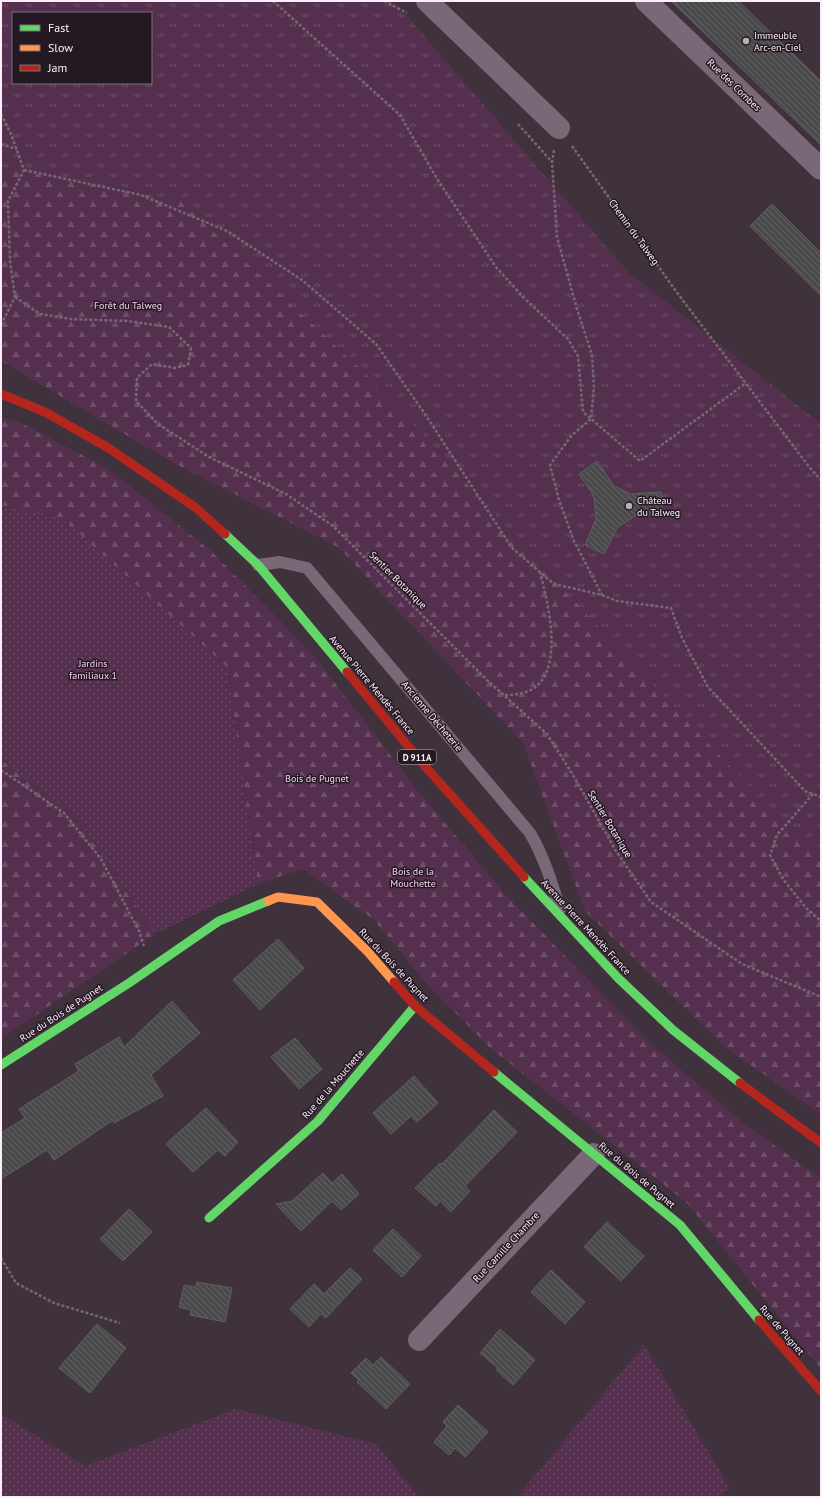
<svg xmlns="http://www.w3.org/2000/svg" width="822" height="1498" font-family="'PT Sans',sans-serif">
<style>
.grass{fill:url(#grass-dots)}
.forest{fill:url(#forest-firs)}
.park{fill:url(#park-tufts);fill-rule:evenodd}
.building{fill:url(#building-back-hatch);stroke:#5f5f60}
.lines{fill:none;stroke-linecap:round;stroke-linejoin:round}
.path{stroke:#756872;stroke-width:2.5;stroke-dasharray:3 2;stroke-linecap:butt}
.lane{stroke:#796875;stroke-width:12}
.street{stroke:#796875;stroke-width:22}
.fast{stroke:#63d668;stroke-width:9}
.slow{stroke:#ff974d;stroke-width:9}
.jam{stroke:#b3261e;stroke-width:9}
.poi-dot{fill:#bbacb8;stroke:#241922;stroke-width:1.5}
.labels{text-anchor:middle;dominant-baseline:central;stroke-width:3;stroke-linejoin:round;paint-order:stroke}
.shield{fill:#241922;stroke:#bdadb9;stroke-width:1}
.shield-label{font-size:9px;font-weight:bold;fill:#feedfa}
.poi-label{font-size:10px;fill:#feedfa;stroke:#241922;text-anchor:start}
.street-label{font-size:10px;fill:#feedfa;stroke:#241922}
.park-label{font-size:10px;fill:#f7d1ee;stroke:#241922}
</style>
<defs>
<pattern id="grass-dots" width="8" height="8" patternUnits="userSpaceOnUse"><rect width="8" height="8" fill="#55304e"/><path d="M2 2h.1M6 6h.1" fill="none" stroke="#6e4e68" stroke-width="1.8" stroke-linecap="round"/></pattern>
<pattern id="forest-firs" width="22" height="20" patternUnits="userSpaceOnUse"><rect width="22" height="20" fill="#55304e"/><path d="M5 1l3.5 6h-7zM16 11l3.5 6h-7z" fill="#6e4e68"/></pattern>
<pattern id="park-tufts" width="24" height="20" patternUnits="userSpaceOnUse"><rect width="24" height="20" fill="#55304e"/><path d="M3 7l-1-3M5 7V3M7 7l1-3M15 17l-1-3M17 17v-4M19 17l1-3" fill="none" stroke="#6e4e68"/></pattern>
<pattern id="building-back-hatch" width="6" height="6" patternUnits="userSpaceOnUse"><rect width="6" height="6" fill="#4a4a4b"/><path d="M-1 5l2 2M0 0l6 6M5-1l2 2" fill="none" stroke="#656466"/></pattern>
</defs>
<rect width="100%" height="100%" fill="#3f323c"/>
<g class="grass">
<path d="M1,505L62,518L227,667L258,884L155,934L75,815L1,760Z"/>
<path d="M644,1345L730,1488L718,1497H517Z"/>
<path d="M236,1409L376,1444L419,1497H1V1414L85,1466Z"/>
</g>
<g class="forest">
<path d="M1,167L181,201L367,375L619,649L821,862V1114L726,1048L585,911L523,743L339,548L172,462L1,361Z"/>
<path d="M1,417L19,422L107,468L212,552L311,652L418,791L503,892L653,1046L747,1126L821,1178V1369L686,1202L489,1047L425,982L374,920L303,869L258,884L227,667L62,518L1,505Z"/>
<path d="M1,760L75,815L155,934L1,1039Z"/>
</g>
<path class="park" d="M1,1H394L629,273L821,424V862L619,649L367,375L181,201L1,167ZM13,13H151V83H13Z"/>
<g class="building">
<path d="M671,1H738L821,81V145Z"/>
<path d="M772,204L821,253V296L750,226Z"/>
<path d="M597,461L614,486L631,494L661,492L663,514L635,516L617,528L604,554L585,545L596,519L594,496L579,474Z"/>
<path d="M278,939L304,968L260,1010L233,980Z"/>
<path d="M172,1001L200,1033L151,1075L163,1096L114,1123L113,1120L54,1160L47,1150L1,1179V1133L25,1118L19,1109L79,1071L75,1064L119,1037L124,1047Z"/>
<path d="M295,1038L322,1069L299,1089L271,1057Z"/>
<path d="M414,1076L438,1103L417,1122L411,1116L391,1134L373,1113Z"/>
<path d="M206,1108L238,1142L225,1156L218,1150L193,1172L166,1144Z"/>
<path d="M494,1110L517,1132L465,1186L470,1191L451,1212L440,1201L436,1206L415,1188L440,1163L442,1164Z"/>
<path d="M323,1173L332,1183L342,1174L359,1194L341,1210L332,1201L301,1231L276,1204L292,1201Z"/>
<path d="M129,1209L152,1232L123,1261L100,1239Z"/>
<path d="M607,1222L644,1256L621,1281L584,1247Z"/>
<path d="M393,1229L421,1256L402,1277L373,1250Z"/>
<path d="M350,1268L362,1279L326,1318L321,1314L309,1327L290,1309L314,1284L324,1294Z"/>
<path d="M551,1270L585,1302L565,1324L531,1292Z"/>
<path d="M197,1282L232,1288L225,1322L190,1315L191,1310L179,1307L184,1285L195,1287Z"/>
<path d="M97,1324L126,1348L90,1393L59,1368Z"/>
<path d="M500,1329L535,1360L513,1385L497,1371V1367L480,1353Z"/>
<path d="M381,1357L410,1384L386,1409L357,1382L359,1380L351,1373L366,1358L373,1365Z"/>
<path d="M458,1405L488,1432L465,1457L455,1448L449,1455L434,1442L447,1426L443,1422Z"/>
</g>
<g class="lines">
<g class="path">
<path d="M273,1L400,115L439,182L496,267L523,297L568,339L578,356L583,412L640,461L746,383"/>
<path d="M384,1L407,13"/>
<path d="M1,114L11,134L24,170L8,201L10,261L15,297L1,325"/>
<path d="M518,124L552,162"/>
<path d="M1,144L17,149"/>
<path d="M572,146L678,294L810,468L821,480"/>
<path d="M554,150L552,162L557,237L577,309L592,355L594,387L591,419L572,435L550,465L559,500L574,541L602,595"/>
<path d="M24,170L141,195L227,231L302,280L376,344L425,414L512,548L554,584L602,595L617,601L671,608L682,638L708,687L805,791L821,797"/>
<path d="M15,297L40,314L70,319L128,321L169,327L191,348L188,365L175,368L152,364L137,378L136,401L158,424L209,457L286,494L333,526L487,680L547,734L573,775L616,851L651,902L742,964L821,997"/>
<path d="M505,695C515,695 525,694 534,688C564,668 548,601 540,573"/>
<path d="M1,770L64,813L101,859L139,931L144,946"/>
<path d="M813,794L777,835L770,855L783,879L806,908L821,921"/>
<path d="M1,1258L16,1283L54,1303L120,1323"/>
</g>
<path class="lane" d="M258,565L280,562L307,568L530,833C544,857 552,883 560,909"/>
<g class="street">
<path d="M427,1L559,128"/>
<path d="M646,1L821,169"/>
<path d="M419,1340L594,1154"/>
</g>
<g class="fast">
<path d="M225,534L258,565L347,672"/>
<path d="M524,877L618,978L673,1030L740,1083"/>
<path d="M1,1065L129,983L219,921L268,901"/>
<path d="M494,1072L680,1225L759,1320"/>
<path d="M209,1218L318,1121L415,1006"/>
</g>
<path class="slow" d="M268,901L278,897L317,902L368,952L394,982"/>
<g class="jam">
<path d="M1,394L45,412L107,447L196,508L225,534"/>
<path d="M347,672L423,764L524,877"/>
<path d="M394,982L415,1006L494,1072"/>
<path d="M740,1083L821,1143"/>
<path d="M759,1320L821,1391"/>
</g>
</g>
<g class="poi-dot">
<circle cx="746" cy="41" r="4"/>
<circle cx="629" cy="506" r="4"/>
</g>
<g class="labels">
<rect class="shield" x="398" y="750" width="38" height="14" rx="3"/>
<g class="shield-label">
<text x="417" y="757">D 911A</text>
</g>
<g class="poi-label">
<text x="754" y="35">Immeuble<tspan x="754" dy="12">Arc-en-Ciel</tspan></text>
<text x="637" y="500">Château<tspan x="637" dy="12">du Talweg</tspan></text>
</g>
<g class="street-label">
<text transform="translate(734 85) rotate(44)">Rue des Combes</text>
<text transform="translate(634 232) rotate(54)">Chemin du Talweg</text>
<text transform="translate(398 580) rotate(45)">Sentier Botanique</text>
<text transform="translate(372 685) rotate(50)">Avenue Pierre Mendès France</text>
<text transform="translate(432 716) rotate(50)">Ancienne Décheterie</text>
<text transform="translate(610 824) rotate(59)">Sentier Botanique</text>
<text transform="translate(586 927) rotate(47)">Avenue Pierre Mendès France</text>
<text transform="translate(394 965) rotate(47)">Rue du Bois de Pugnet</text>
<text transform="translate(61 1013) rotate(-33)">Rue du Bois de Pugnet</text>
<text transform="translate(333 1084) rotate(-49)">Rue de la Mouchette</text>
<text transform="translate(637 1175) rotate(40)">Rue du Bois de Pugnet</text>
<text transform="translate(506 1247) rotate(-47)">Rue Camille Chambre</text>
<text transform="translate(782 1330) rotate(49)">Rue de Pugnet</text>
</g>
<g class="park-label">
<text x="128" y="305">Forêt du Talweg</text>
<text x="93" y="663">Jardins<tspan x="93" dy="12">familiaux 1</tspan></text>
<text x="317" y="778">Bois de Pugnet</text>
<text x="413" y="871">Bois de la<tspan x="413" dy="12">Mouchette</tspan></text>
</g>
</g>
<rect width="822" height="1498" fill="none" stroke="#feedfa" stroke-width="4"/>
<rect x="12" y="12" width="140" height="72" fill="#241922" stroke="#7b6e78"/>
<rect x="20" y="25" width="20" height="6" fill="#63d668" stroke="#7b6e78"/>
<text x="48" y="32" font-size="12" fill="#feedfa">Fast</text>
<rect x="20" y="45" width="20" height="6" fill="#ff974d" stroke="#7b6e78"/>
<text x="48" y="52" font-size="12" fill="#feedfa">Slow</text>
<rect x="20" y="65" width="20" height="6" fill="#b3261e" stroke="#7b6e78"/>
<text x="48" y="72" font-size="12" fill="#feedfa">Jam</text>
</svg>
